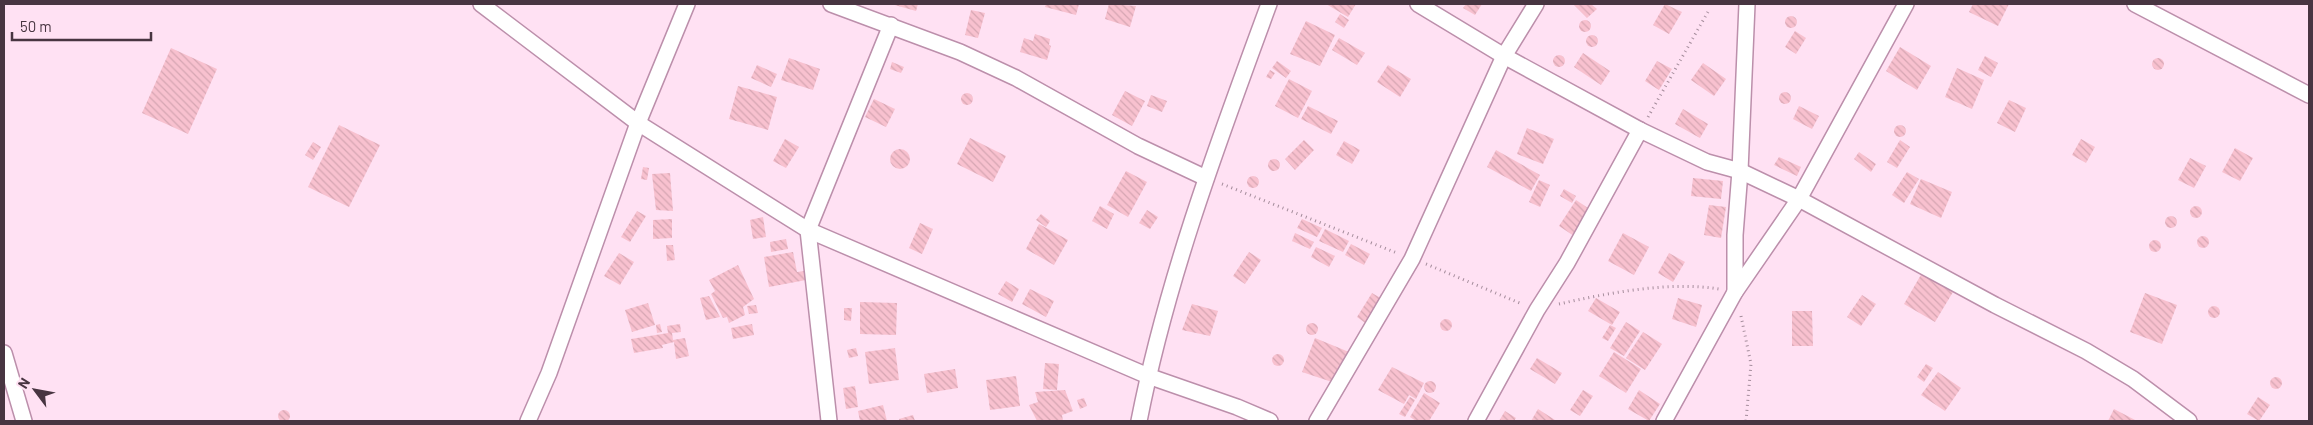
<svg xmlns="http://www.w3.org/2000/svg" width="2313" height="425" font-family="Barlow,sans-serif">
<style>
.building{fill:url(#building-back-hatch)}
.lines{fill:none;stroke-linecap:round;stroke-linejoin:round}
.street-casing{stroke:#bc8fab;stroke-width:18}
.path{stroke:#a58d9c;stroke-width:3;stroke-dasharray:1 4;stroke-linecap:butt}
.street{stroke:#fff;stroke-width:15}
</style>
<defs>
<pattern id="building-back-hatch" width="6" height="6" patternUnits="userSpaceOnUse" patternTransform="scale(1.25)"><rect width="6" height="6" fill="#f8c1cf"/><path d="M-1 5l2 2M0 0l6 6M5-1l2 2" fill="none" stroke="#d6a6b3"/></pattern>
</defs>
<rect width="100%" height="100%" fill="#ffe1f3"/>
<g class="building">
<path d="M891,4H918L916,11Z"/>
<path d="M1046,4H1079L1076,15L1045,7Z"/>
<path d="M1109,4L1136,6L1130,27L1105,19Z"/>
<path d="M1326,4H1356L1348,17Z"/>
<path d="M1466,4H1482L1475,15L1463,8Z"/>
<path d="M1573,4H1591L1597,9L1587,18Z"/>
<path d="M1665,4L1682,12L1669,34L1653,25Z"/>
<path d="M1973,4H2009L1998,26L1969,12Z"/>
<path d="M971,10L985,13L978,38L965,35Z"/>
<path d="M1340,14L1349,20L1344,28L1335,22Z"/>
<circle cx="1791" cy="22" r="6"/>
<circle cx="1585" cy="26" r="6"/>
<path d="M1306,21L1335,35L1320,66L1290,54Z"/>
<path d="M1795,31L1806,38L1796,54L1785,47Z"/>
<path d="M1035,34L1050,39L1049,45L1051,46L1047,60L1020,52L1024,38L1033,41Z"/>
<circle cx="1592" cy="41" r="6"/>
<path d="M1339,38L1365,53L1357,65L1332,50Z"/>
<path d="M1900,47L1931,66L1917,90L1886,71Z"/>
<path d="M171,48L217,69L188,134L142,113Z"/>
<path d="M1583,53L1610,71L1601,85L1574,67Z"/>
<circle cx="1559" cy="61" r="6"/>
<path d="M1985,56L1998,63L1991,77L1978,70Z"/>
<circle cx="2158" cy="64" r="6"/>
<path d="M789,58L820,69L813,90L781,80Z"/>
<path d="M1277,61L1291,71L1286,78L1272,68Z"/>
<path d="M1657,61L1672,69L1659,90L1645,81Z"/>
<path d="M892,62L904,67L901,73L890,69Z"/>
<path d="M1703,63L1726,79L1714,96L1691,80Z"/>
<path d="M757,65L777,74L771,87L751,78Z"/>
<path d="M1388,65L1411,79L1400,97L1377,82Z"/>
<path d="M1957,68L1984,80L1972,109L1945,97Z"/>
<path d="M1270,70L1275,73L1271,79L1266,77Z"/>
<path d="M1289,79L1312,91L1298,118L1275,106Z"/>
<path d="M738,86L777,97L768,130L729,119Z"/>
<path d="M1125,91L1145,101L1132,126L1112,115Z"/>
<circle cx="1785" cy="98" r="6"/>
<circle cx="967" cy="99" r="6"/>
<path d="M1151,95L1167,101L1162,112L1147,106Z"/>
<path d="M874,99L895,109L886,127L865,117Z"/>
<path d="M2009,100L2026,108L2015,132L1997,123Z"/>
<path d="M1308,106L1338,121L1331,134L1301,119Z"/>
<path d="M1799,106L1819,116L1812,129L1793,119Z"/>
<path d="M1683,109L1708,124L1700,138L1675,124Z"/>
<circle cx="1900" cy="131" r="6"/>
<path d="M339,125L380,145L349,207L308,187Z"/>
<path d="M1527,128L1554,139L1543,164L1517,154Z"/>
<path d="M970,138L1006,156L993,182L957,164Z"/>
<path d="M785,139L799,147L786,168L773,161Z"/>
<path d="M2081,139L2095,147L2086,163L2072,155Z"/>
<path d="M1304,140L1314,150L1295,170L1285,159Z"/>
<path d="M1900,140L1910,147L1897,168L1887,162Z"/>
<path d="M1344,141L1360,150L1352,164L1336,155Z"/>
<path d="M313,142L321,147L313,160L305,155Z"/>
<path d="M2235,148L2253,158L2240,181L2222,172Z"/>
<circle cx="900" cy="159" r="10"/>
<path d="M1496,150L1540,175L1531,191L1487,167Z"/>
<path d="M1859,152L1876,164L1871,172L1854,159Z"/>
<path d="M1779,157L1801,167L1797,176L1774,165Z"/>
<path d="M2190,158L2206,166L2194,188L2178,180Z"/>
<circle cx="1274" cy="165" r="6"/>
<path d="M643,167L649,168L647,180L641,179Z"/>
<path d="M1126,171L1147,182L1128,217L1107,205Z"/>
<path d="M1907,172L1919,179L1904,203L1892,195Z"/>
<path d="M670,173L673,211L656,210L652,174Z"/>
<circle cx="1253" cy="182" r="6"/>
<path d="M1693,178L1723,181L1721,199L1691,196Z"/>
<path d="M1921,179L1952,192L1941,218L1910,204Z"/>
<path d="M1539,180L1550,185L1540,207L1529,202Z"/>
<path d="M1564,189L1576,196L1572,203L1560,196Z"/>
<path d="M1576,200L1591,210L1574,236L1559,226Z"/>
<path d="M1709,205L1726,207L1721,238L1704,235Z"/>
<circle cx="2196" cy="212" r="6"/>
<path d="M1100,206L1114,214L1107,229L1092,221Z"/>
<path d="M1147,210L1158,217L1150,229L1139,223Z"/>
<path d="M637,211L646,216L630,242L621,237Z"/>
<path d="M1041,214L1050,221L1046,227L1036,220Z"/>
<circle cx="2171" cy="222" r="6"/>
<path d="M763,217L766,237L753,239L750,220Z"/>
<path d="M672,219V238L653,239V220Z"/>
<path d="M1302,219L1322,228L1317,237L1297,228Z"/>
<path d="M920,223L933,229L922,254L909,248Z"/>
<path d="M1039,224L1068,240L1054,265L1026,249Z"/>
<path d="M1325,229L1349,241L1343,252L1319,241Z"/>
<path d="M1295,233L1314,242L1310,249L1292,241Z"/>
<path d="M1623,233L1649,247L1634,275L1608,261Z"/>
<circle cx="2203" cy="242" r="6"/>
<path d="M786,239L788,249L771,252L770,242Z"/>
<circle cx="2155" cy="246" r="6"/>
<path d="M1351,244L1370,254L1364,265L1345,255Z"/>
<path d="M666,245H673L675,260L667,261Z"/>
<path d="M1316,247L1335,256L1329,267L1311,257Z"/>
<path d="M793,252L797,272L804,271L806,280L769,287L764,257Z"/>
<path d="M1249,252L1261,260L1245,284L1233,276Z"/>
<path d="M619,253L634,262L620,285L604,276Z"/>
<path d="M1669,253L1685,262L1673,282L1658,273Z"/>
<path d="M738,265L754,299L743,307L745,315L729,323L727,317L723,318L711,294L715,291L709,280Z"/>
<path d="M1922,273L1953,292L1935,322L1904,304Z"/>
<path d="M1006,281L1019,289L1012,302L998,294Z"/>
<path d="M1030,289L1054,301L1046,317L1022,304Z"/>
<path d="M1372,293L1384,300L1368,325L1357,317Z"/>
<path d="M2145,293L2177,305L2162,344L2130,332Z"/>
<path d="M1862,295L1876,304L1861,326L1847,317Z"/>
<path d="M709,296L720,317L706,320L700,298Z"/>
<path d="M1596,298L1620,312L1612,325L1588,311Z"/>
<path d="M1678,298L1702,305L1696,327L1672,319Z"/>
<path d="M860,302L897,303L896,335L860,334Z"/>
<path d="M648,303L655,325L632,332L625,310Z"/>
<path d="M1192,304L1218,311L1210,336L1182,330Z"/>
<path d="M756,305L758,313L749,314L747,306Z"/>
<circle cx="2214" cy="312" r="6"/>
<path d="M844,308H852L851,321L844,320Z"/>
<path d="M1792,311H1812L1813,346H1792Z"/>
<circle cx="1446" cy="325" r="6"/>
<path d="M1626,322L1640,331L1624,356L1610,348Z"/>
<circle cx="1312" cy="329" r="6"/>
<path d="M660,324L662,332L657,333L656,325Z"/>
<path d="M680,324L681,332L672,333L673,340L685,338L689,356L676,359L674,342L662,345L663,348L634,353L631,339L668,333L667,326Z"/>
<path d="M752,324L754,335L733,339L731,328Z"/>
<path d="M1610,325L1616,328L1608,341L1602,338Z"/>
<path d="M1643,332L1662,344L1645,370L1626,358Z"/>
<path d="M1315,338L1349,352L1335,383L1302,372Z"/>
<path d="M856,348L858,356L849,358L847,350Z"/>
<path d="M895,348L899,380L869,384L865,352Z"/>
<path d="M1614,352L1641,369L1626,393L1599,376Z"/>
<circle cx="1278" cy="360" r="6"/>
<path d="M1537,358L1562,373L1555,384L1530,369Z"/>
<path d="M1045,363L1059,364L1057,390L1043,389Z"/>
<path d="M1926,364L1933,368L1924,382L1917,377Z"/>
<path d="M1392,367L1424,383L1416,399L1409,395L1404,404L1378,390Z"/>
<path d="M955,369L958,388L927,393L924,374Z"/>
<path d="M1938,372L1961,388L1945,411L1921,395Z"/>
<path d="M1016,376L1020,406L990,410L986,380Z"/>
<circle cx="2276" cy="383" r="6"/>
<circle cx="1430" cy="387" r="6"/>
<path d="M855,386L858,407L846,409L843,388Z"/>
<path d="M1065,390L1073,411L1062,415L1063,421H1037L1029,405L1038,402L1035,392Z"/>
<path d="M1583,390L1593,396L1580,416L1570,410Z"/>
<path d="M1639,390L1660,404L1649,421L1628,409Z"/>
<path d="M1424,393L1440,403L1429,421H1416L1410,417Z"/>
<path d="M1410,397L1415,400L1405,417L1399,414Z"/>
<path d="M2258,397L2270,405L2259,421L2247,414Z"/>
<path d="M1084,398L1087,406L1080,409L1077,400Z"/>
<path d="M883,405L887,421H860L858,411Z"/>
<path d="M1538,409L1555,420L1554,421H1531Z"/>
<path d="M2114,409L2137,421H2108Z"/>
<circle cx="284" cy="416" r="6"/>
<path d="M1505,411L1516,418L1514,421H1499Z"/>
<path d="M913,415L915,421H900L899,419Z"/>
</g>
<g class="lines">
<defs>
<g id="street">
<path d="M481,4L638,123L808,230L1148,376L1237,407L1270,421"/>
<path d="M831,4L960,52L1016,78L1138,146L1206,178"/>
<path d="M1418,4L1504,56L1640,130L1707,162L1740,171L1799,199L1995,305L2086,351L2133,379L2189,421"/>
<path d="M2135,4L2309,95"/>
<path d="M1735,292V235L1740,171L1747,4"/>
<path d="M4,353L24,421"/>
<path d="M528,421L549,373L638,123L687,4"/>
<path d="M829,421L808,230L891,25"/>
<path d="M1139,421C1167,278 1219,140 1269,4"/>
<path d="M1317,421L1412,259L1504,56L1536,4"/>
<path d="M1476,421L1537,310L1567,263L1640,130"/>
<path d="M1664,421L1735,292L1799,199L1906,4"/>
</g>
</defs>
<use href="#street" class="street-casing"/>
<g class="path">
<path d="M1648,117L1709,10"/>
<path d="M1222,184L1397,253"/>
<path d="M1426,264L1522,304"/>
<path d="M1559,304C1608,293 1669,281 1719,289"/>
<path d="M1741,316L1751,364L1746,421"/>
</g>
<use href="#street" class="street"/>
</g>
<rect width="2313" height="425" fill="none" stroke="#483541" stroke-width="10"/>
<g transform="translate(35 390) rotate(302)" stroke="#ffe1f3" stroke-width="4" paint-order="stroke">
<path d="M0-4L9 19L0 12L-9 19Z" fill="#483541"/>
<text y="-8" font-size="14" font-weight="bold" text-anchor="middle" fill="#483541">N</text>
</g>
<path d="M12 32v8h139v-8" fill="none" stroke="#483541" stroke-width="2.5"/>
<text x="20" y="32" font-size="15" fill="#483541" stroke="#ffe1f3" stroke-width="4" paint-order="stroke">50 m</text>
</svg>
